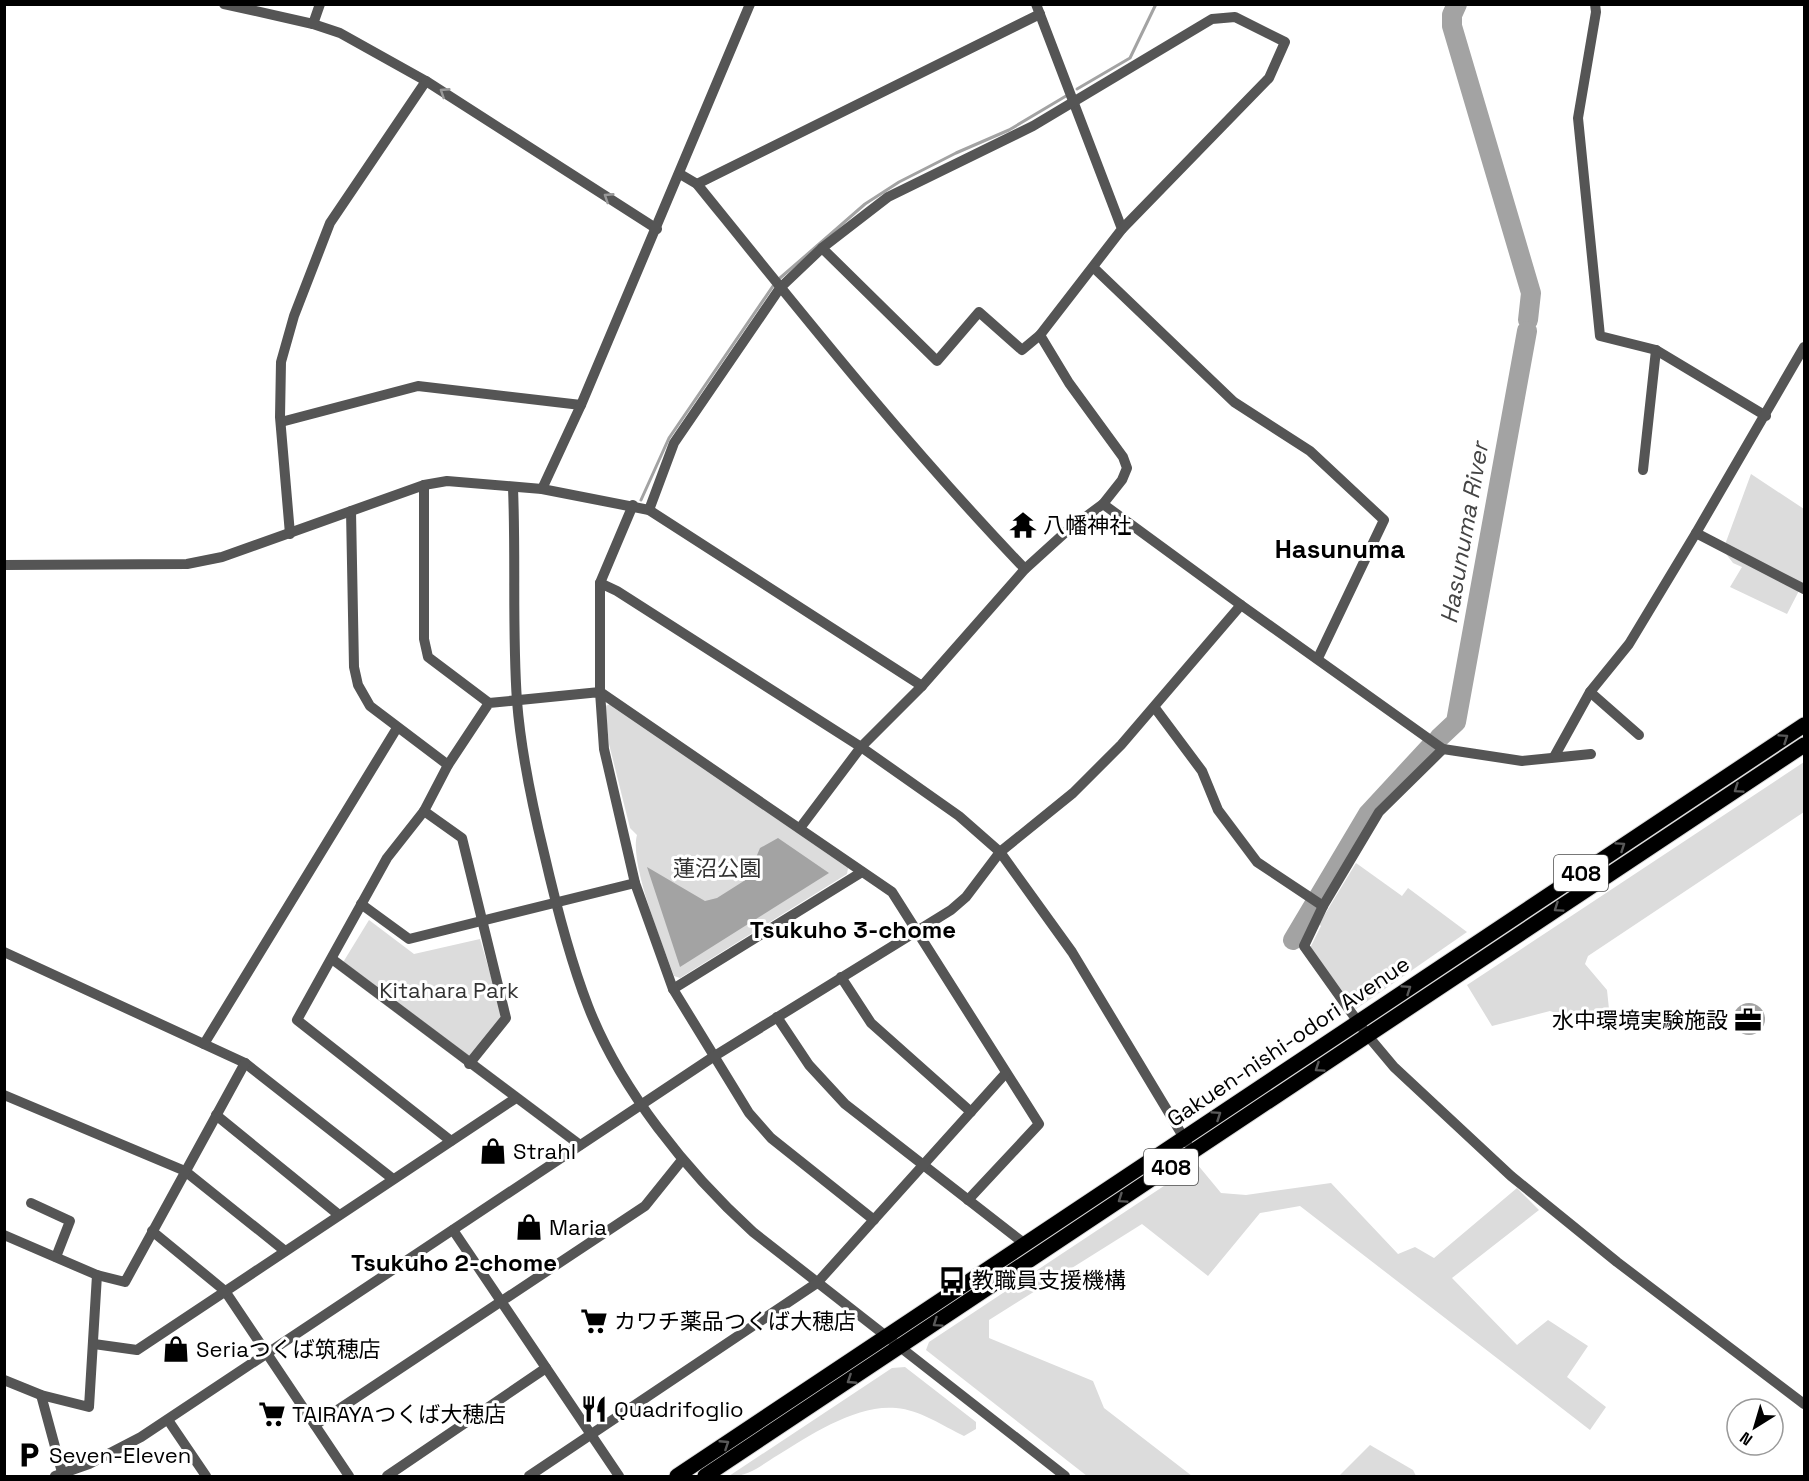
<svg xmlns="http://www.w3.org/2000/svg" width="1809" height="1481" font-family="'Space Grotesk','Noto Sans JP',sans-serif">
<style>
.green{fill:#dcdcdc}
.water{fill:#a3a3a3}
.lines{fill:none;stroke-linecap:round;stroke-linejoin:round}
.stream{stroke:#a3a3a3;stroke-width:3}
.river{stroke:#a3a3a3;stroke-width:20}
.highway-casing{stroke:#dbdbdb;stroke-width:17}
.minor{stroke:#555;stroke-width:10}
.highway{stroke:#000;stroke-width:15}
.oneway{stroke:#999}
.oneway2{stroke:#595959}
.labels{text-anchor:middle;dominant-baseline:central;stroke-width:6;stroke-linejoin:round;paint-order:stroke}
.shield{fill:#fff;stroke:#4c4c4c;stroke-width:1.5}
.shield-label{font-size:21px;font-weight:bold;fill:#000}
.poi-label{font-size:22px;fill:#000;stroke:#fff;text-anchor:start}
.park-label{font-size:22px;fill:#333;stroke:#fff}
.street-label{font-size:22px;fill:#000;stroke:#fff}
.water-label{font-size:24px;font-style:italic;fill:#444;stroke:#fff}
.neighbourhood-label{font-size:24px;font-weight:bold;fill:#000;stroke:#fff}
.quarter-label{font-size:26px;font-weight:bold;fill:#000;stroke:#fff}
</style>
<rect width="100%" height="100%" fill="#fff"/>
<g class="green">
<path d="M1751,474L1804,509V581L1787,614L1730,587L1742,567L1733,563L1723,550Z"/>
<path d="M611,704L848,868L847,874L680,978L674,976C663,945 629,864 637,835L630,828L609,744L605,706Z"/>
<path d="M1804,762V812L1588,956L1585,964L1607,990L1609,1009L1593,1025L1550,1011L1492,1026L1467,985Z"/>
<path d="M1356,863L1402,896L1408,888L1467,932L1356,1009L1310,948L1321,926L1319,924Z"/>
<path d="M369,920L414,954L480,939L505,1024L475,1062L342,964Z"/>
<path d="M1197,1164L1221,1193L1246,1195L1331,1183L1398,1254L1415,1247L1434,1258L1517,1188L1539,1210L1452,1278L1517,1345L1548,1320L1588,1346L1567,1377L1606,1407L1590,1430L1300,1206L1260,1213L1208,1276L1142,1224L989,1320V1338L1093,1381L1104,1408L1192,1476H1087L926,1350L929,1342Z"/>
<path d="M905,1367L976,1422V1429L964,1436C943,1426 920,1410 896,1408C857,1404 810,1435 778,1455C761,1465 749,1477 729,1476L892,1368Z"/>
<path d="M1370,1445L1413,1470L1416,1476H1339Z"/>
</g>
<g class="water">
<path d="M778,838L829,873L680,967L647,867L705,901L717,898L747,879L760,848Z"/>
<circle cx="1749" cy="1019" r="16"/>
</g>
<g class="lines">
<g class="stream">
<path d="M1077,89L1130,58L1156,4"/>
<path d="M780,278L865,204L899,182L956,153L1009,130L1066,96"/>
<path d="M641,500L669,438L773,286"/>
</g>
<g class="river">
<path d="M1457,4L1452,15V26L1531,293L1528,320"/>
<path d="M1439,738L1456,722L1527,331"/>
<path d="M1293,940L1368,814L1430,747"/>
</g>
<defs>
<g id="highway">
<path d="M677,1476L1804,725"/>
<path d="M705,1476L1804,745"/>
</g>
</defs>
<use href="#highway" class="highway-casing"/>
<g class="minor">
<path d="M224,4L313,24L340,33L426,81L330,223L294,316L281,362L280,417L290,534"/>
<path d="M1036,4L1122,229L1040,335L1069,383L1123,457L1127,468L1122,480L1103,504"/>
<path d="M1595,4L1596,12L1578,118L1600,336L1656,350L1766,416"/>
<path d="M313,24L320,4"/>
<path d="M426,81L657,229"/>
<path d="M680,174L697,184C803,315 908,447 1025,569"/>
<path d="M697,184L1040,14"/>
<path d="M822,248L937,361L979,312L1022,350L1040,335"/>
<path d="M1094,268L1234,402L1310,451L1384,520L1318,658"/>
<path d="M281,422L418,386L581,405"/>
<path d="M1643,470L1656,350"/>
<path d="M424,485V639L428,657L489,703"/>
<path d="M513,488C516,559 512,631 517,701C521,752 532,804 544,853C556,905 569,957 588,1006C620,1089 687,1172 753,1232L1065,1476"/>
<path d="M542,489L581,405L750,4"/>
<path d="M633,505L600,583V692L892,892L1039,1124L968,1200"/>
<path d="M649,510L674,443L780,288L822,248L888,197L1033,126L1212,19L1235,17L1285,42L1269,78L1122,229"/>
<path d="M351,511L354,667L358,685L370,706L448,765"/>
<path d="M1696,533L1804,589"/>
<path d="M4,565L187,564L222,557L424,485L447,481L542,489L649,510L922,686"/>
<path d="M600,583L617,591L861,747L800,828"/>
<path d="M1590,692L1639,735"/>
<path d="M1155,708L1202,771L1218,810L1257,862L1323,906"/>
<path d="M1443,749L1379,812L1323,906L1304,946L1368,1036L1394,1067L1511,1176L1617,1262L1804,1404"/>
<path d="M1554,757L1590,692L1629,644L1696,533L1804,347"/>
<path d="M424,811L462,838L506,1018L469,1064"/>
<path d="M361,904L409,939L635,883"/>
<path d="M4,952L245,1063L393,1179"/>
<path d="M332,959L580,1145"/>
<path d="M841,977L871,1023L971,1112"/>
<path d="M673,989L862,872"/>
<path d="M777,1017L809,1065L845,1104L1025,1244"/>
<path d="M204,1044L397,728"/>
<path d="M4,1095L185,1171L285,1251"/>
<path d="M216,1115L339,1215"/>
<path d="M451,1141L297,1020L387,858L424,811L448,765L489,703L600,692L604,749L635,883L673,989L749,1113L771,1138L874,1220"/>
<path d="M1187,1143L1072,952L1000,852L959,816L861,747L922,686L1025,569L1068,530L1103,504L1241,605"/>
<path d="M31,1203L70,1221L56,1257"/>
<path d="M453,1230L619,1476"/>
<path d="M152,1231L225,1291L349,1476"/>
<path d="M4,1235L97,1275L125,1282L245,1063"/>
<path d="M94,1344L137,1350L516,1098"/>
<path d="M4,1380L41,1395L89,1407L97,1275"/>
<path d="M41,1395L63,1476"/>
<path d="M168,1420L206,1476"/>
<path d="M315,1425L645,1206L682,1160"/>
<path d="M55,1476L89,1464L141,1437L713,1057L951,910L966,897L1000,852L1073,793L1121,745L1241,605L1443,749L1522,761L1591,754"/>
<path d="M387,1476L546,1368"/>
<path d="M529,1476L817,1283L1005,1074"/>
</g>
<use href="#highway" class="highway"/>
</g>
<defs><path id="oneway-chevron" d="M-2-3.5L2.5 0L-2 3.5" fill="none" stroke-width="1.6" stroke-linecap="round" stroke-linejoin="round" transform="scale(1.5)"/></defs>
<g class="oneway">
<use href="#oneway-chevron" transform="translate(444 92) rotate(-147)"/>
<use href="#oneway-chevron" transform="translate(608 197) rotate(-147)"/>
</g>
<g class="oneway2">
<use href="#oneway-chevron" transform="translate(1784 738) rotate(-34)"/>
<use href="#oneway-chevron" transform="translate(1738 789) rotate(146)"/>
<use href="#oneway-chevron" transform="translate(1621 846) rotate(-34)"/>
<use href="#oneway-chevron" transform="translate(1558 908) rotate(146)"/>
<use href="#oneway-chevron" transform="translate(1407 989) rotate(-34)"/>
<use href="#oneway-chevron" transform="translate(1319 1068) rotate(146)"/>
<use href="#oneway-chevron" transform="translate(1217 1115) rotate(-34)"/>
<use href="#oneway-chevron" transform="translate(1122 1199) rotate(146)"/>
<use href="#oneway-chevron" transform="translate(937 1323) rotate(146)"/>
<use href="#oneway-chevron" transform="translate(851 1380) rotate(147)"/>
<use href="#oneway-chevron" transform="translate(725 1444) rotate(-33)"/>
</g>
<defs>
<symbol id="temple-bare" viewBox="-9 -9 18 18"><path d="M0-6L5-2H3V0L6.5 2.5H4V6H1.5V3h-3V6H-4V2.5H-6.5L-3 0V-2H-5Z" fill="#000" stroke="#fff" stroke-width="2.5" paint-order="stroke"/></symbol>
<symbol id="office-bare" viewBox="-9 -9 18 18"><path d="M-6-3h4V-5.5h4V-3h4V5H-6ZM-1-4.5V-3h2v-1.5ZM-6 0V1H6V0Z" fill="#000" stroke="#fff" stroke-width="2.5" paint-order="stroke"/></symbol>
<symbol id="shop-bare" viewBox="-9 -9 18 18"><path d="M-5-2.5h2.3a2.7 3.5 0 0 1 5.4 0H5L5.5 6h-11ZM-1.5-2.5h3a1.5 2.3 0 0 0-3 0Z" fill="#000" stroke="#fff" stroke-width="2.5" paint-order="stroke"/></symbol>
<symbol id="bus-bare" viewBox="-9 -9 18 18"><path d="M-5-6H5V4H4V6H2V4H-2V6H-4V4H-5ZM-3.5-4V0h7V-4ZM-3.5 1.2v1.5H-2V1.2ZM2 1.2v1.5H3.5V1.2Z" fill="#000" stroke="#fff" stroke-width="2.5" paint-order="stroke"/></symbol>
<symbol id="supermarket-bare" viewBox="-9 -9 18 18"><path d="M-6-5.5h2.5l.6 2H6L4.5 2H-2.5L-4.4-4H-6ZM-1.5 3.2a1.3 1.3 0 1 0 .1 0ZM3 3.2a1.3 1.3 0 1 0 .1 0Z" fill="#000" stroke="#fff" stroke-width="2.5" paint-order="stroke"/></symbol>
<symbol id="restaurant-bare" viewBox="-9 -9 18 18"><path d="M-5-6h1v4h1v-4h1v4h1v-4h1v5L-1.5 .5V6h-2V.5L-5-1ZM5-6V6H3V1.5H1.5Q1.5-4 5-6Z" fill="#000" stroke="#fff" stroke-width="2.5" paint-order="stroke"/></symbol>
<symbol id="parking-bare" viewBox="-9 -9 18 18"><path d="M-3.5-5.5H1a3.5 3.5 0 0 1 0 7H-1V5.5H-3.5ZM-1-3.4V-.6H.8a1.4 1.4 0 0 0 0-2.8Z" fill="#000" stroke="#fff" stroke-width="2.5" paint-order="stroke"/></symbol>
</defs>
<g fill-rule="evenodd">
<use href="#temple-bare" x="1004" y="506" width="38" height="38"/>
<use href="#office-bare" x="1729" y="1001" width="38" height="38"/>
<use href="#shop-bare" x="474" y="1132" width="38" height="38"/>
<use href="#shop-bare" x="510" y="1208" width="38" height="38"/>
<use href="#bus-bare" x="933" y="1261" width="38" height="38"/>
<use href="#supermarket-bare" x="575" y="1302" width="38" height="38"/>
<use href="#shop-bare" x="157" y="1330" width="38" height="38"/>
<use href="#restaurant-bare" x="575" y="1390" width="38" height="38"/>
<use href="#supermarket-bare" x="253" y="1395" width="38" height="38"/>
<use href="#parking-bare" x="10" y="1436" width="38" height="38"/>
</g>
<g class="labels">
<g class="shield">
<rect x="1554" y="855" width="54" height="36" rx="4.5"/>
<rect x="1144" y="1149" width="54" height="36" rx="4.5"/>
</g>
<g class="shield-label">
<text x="1581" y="873">408</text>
<text x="1171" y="1167">408</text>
</g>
<g class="poi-label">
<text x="1043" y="525">八幡神社</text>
<text x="1728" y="1020" text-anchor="end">水中環境実験施設</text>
<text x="513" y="1151">Strahl</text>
<text x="549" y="1227">Maria</text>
<text x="972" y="1280">教職員支援機構</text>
<text x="614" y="1321">カワチ薬品つくば大穂店</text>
<text x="196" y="1349">Seriaつくば筑穂店</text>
<text x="614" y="1409">Quadrifoglio</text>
<text x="292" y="1414">TAIRAYAつくば大穂店</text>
<text x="49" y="1455">Seven-Eleven</text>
</g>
<g class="park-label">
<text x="717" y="868">蓮沼公園</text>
<text x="449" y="990">Kitahara Park</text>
</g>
<g class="street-label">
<text transform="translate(1288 1041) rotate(-34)">Gakuen-nishi-odori Avenue</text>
</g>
<g class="water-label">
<text transform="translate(1464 533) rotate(-80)">Hasunuma River</text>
</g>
<g class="neighbourhood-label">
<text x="853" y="929">Tsukuho 3-chome</text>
<text x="454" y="1262">Tsukuho 2-chome</text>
</g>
<g class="quarter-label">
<text x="1340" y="549">Hasunuma</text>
</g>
</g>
<rect width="1809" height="1481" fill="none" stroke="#000000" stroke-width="12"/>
<g transform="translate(1755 1427) rotate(217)"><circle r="28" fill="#ffffff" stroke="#999999" stroke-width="1.5"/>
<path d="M0-4.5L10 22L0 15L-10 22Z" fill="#000000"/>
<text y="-9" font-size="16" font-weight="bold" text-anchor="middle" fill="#000000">N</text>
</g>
</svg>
